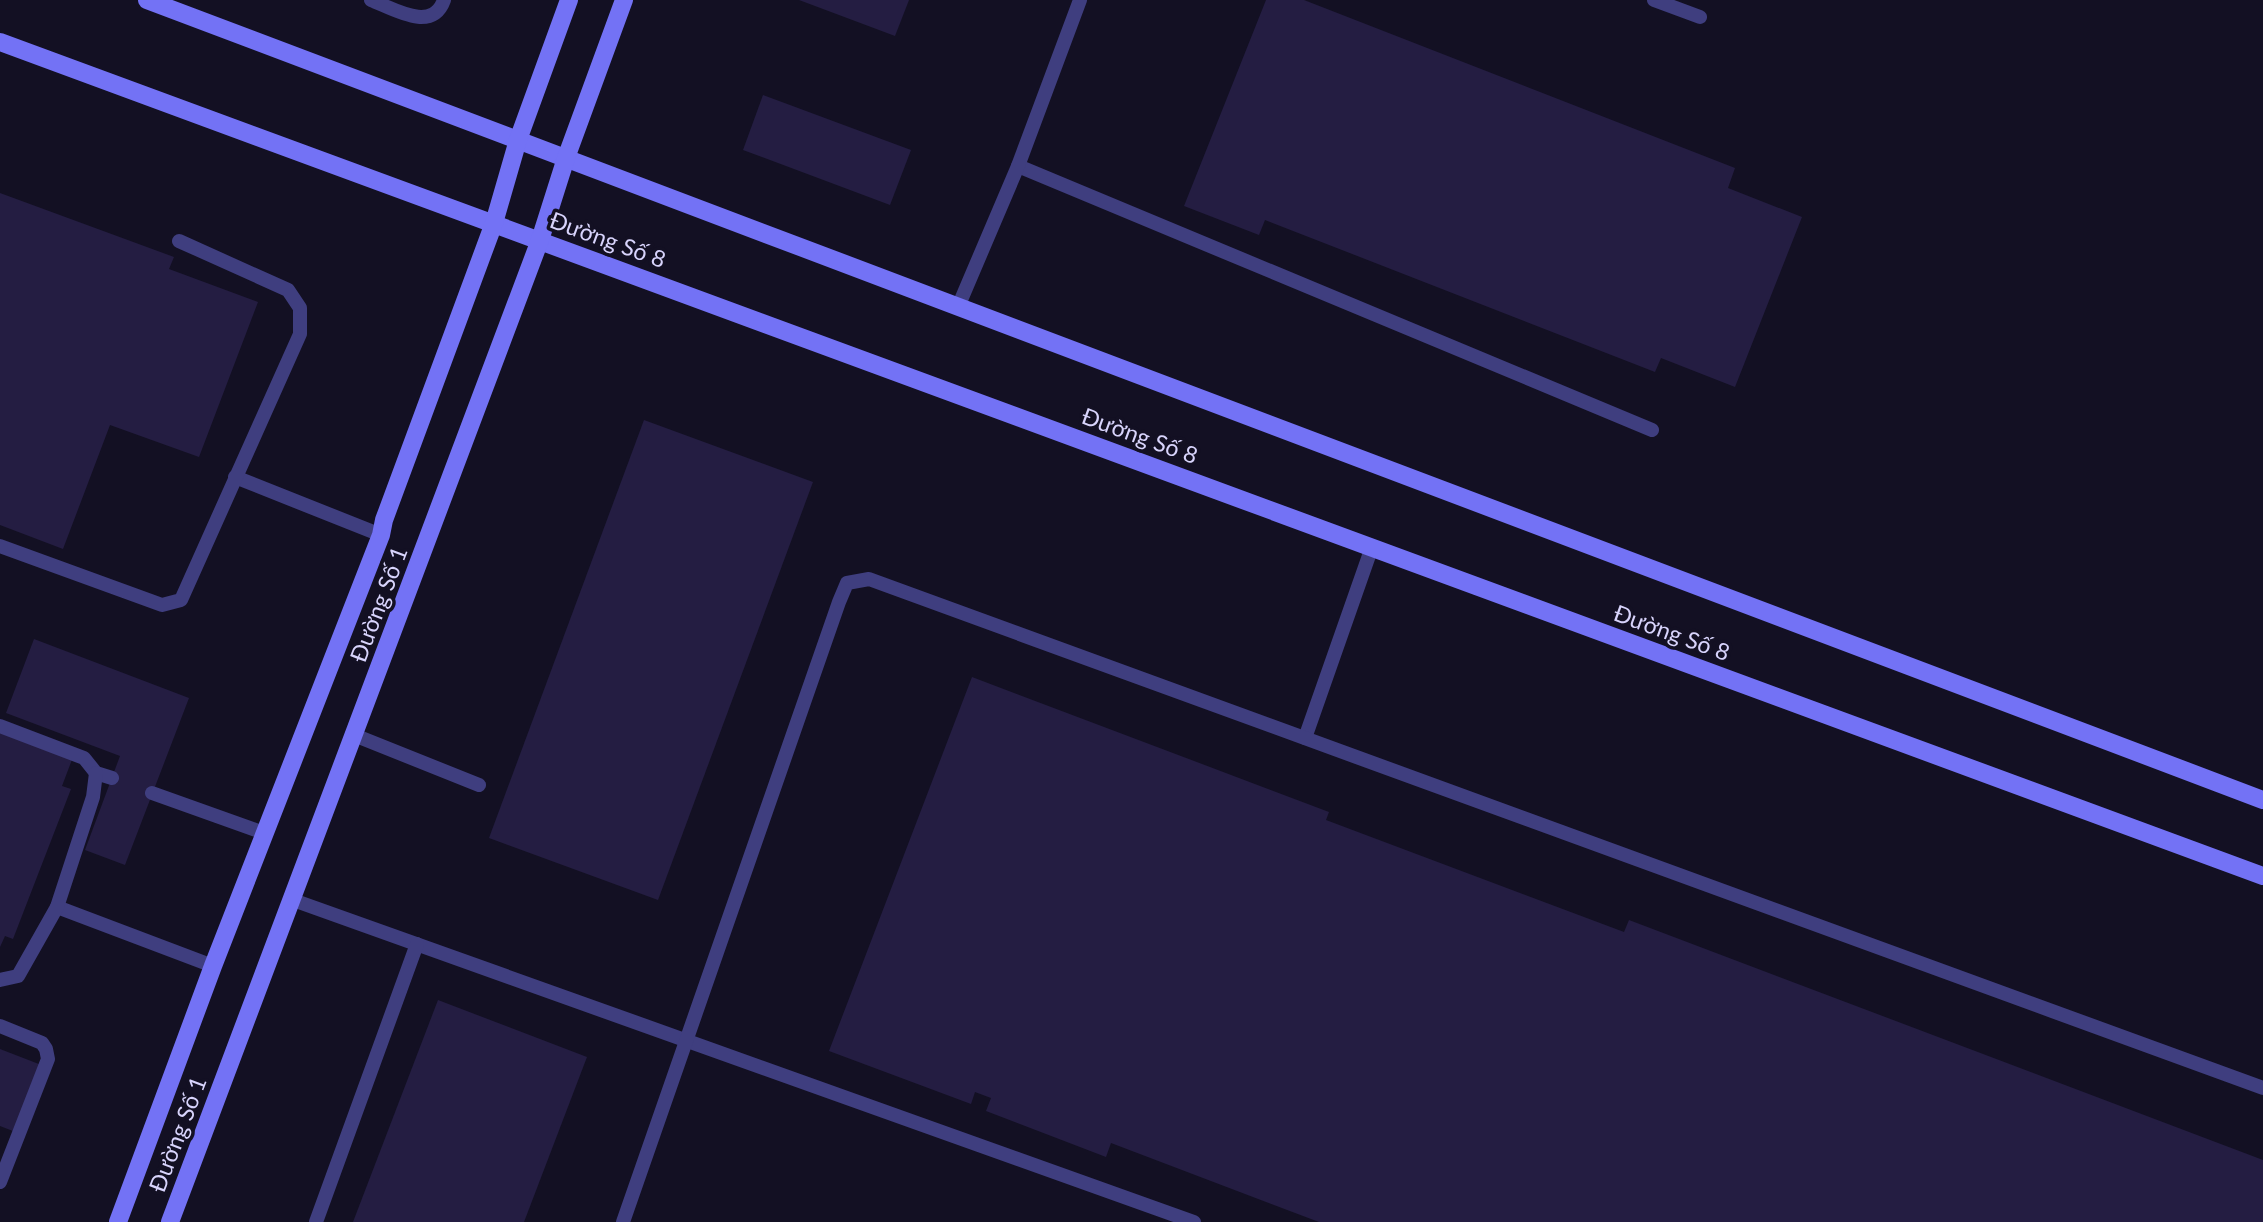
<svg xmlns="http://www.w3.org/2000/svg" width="2263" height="1222" font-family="Lato,sans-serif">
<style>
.building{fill:#241d42}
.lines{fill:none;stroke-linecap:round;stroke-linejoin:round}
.lane{stroke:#3f3e7f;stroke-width:14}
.secondary{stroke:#7372f5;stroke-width:18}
.labels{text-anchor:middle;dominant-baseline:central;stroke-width:7;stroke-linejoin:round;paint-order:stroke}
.street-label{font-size:23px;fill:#d8d4fc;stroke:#131023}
</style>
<rect width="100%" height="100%" fill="#131023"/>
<g class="building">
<path d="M799,0H909L895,36Z"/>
<path d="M1266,0H1304L1735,168L1728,188L1802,217L1735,387L1661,358L1655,372L1265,220L1259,235L1184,206Z"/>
<path d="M763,95L911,150L890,205L743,150Z"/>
<path d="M0,193L174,257L169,269L258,302L199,457L110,425L63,549L0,525Z"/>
<path d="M644,420L813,482L658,900L489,838Z"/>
<path d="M34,639L189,698L125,865L85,850L120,756L6,713Z"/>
<path d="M972,677L1329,812L1326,820L1624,932L1629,920L2263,1160V1222H1319L1111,1143L1106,1157L986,1111L991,1098L975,1092L971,1104L829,1051Z"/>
<path d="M0,730L73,757L62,786L71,789L13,939L5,936L0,947Z"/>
<path d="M438,1000L587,1057L524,1222H353Z"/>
<path d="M0,1049L44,1066L18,1133L0,1126Z"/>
</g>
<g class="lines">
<g class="lane">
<path d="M371,0C394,9 432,33 444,0"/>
<path d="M1654,0L1700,17"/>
<path d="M1018,166L1652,430"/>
<path d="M958,307L1018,166L1080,0"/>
<path d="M235,477L381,535"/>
<path d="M0,546L162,605L181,600L300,334V308L288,290L179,241"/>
<path d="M0,726L84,758L96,773L112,778"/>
<path d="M354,735L479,785"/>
<path d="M1305,738L1372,547"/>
<path d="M152,793L264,833"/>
<path d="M293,900L1194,1222"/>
<path d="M57,907L213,966"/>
<path d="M0,980L18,976L57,907L93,797L96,773"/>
<path d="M0,1026L42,1043L46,1049L48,1059L0,1182"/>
<path d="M316,1222L417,944"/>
<path d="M623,1222L839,602L847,583L869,579L2263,1088"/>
</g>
<g class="secondary">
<path d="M147,0L2263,800"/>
<path d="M0,42L2263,876"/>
<path d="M118,1222L213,966L381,535L384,520L494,223L518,140L569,0"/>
<path d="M170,1222L540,240L566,158L624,0"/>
</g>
</g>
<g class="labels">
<g class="street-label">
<text transform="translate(608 239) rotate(20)">Đường Số 8</text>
<text transform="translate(1140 435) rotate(20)">Đường Số 8</text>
<text transform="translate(378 604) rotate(-69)">Đường Số 1</text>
<text transform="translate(1672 632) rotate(20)">Đường Số 8</text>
<text transform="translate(177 1134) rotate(-69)">Đường Số 1</text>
</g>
</g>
</svg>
